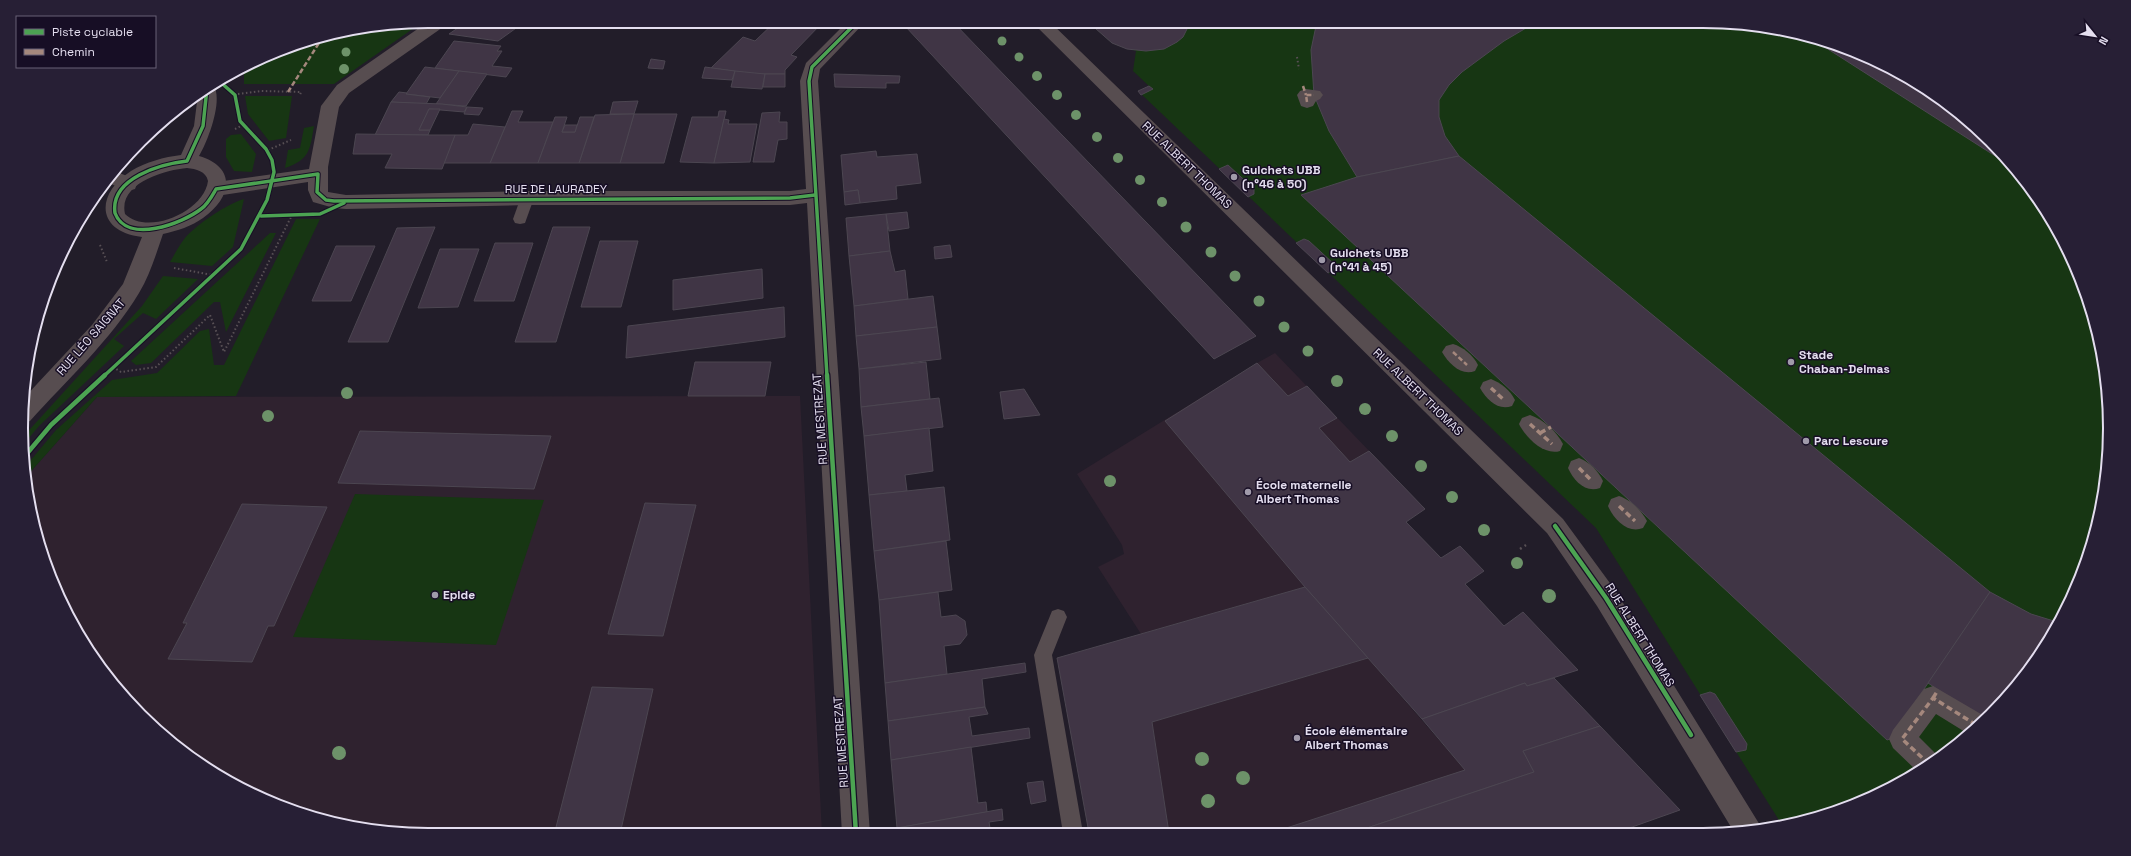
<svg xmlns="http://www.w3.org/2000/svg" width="2131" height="856" font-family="'Space Grotesk',sans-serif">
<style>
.education{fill:#2f222f}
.green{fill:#173613}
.building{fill:#403545;stroke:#4c4651}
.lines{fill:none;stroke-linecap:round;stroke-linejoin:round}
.path-far1{stroke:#585055;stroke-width:2;stroke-dasharray:1.5 2.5;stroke-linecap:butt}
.path{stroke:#585055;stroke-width:2.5;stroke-dasharray:2 3.5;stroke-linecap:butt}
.service{fill:#574d50;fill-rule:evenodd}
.pedestrian{fill:#574d50;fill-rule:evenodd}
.minor{fill:#574d50;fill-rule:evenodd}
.tertiary{fill:#574d50;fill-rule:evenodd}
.quiet-far1{stroke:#a5887d;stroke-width:2.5;stroke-dasharray:5 2.5;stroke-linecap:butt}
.quiet{stroke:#a5887d;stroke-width:3.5;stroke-dasharray:6 3.5;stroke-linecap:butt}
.cycleway-far1-casing{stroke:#170e25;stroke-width:5.5}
.cycleway-casing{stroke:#170e25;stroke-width:7}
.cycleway-far1{stroke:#4ca352;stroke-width:3.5}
.cycleway{stroke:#4ca352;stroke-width:4.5}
.tree{fill:#6d9269}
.poi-dot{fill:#a09aaa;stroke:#170e25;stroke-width:1.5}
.labels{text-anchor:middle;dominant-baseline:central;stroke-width:3;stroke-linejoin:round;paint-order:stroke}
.street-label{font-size:12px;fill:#e4deef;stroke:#170e25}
.poi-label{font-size:12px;font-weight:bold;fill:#e4deef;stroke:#170e25;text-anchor:start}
.rim{fill:none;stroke:#e4deef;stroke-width:2}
</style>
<rect width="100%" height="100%" fill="#221d29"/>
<g class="education">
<path d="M1275,353L1425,509L1305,587L1141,634L1098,567L1124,554L1122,545L1077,474L1257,363Z"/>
<path d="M800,396L822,834L428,835L375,831L297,813L248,793L180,751L122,696L76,632L43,559L29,507L26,477L97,397Z"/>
<path d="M1368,658L1465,770L1600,726L1680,810L1618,832L1169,833L1152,722Z"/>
</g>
<g class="green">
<path d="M424,21L334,84H244V67L297,43L349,29Z"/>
<path d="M1087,21H1703L1756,25L1834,43L1906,75L1971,122L2026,180L2068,248L2096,322L2109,401L2107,481L2088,559L2042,654L1971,734L1907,780L1859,804L1782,825L1596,528L1138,91L1149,86L1133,71L1136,51L1112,43Z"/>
<path d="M245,96H292L286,138L269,141L248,114Z"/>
<path d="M314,126C310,149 310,160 285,168L288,150L300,148L304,128Z"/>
<path d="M241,134L256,154L252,172L234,171L226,157V139L231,135Z"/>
<path d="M244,199L233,247L212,266L170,262C175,254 179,245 185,238C197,224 227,204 244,199Z"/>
<path d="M296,219H320L236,396L97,397L26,477L25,467L56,430L112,380L157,373L200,331L209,329L214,365H224Z"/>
<path d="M270,233H276L226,332L220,302H214L151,363L136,365L131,361Z"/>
<path d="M163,276L198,279L156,319L143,313L114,339L124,346L39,426L23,445L22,438L142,306Z"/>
<path d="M355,494L544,500L496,645L293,637Z"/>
</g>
<g class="building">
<path d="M468,21L476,22L526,21L498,41L449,34Z"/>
<path d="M776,21H824L791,55L797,57L785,70V74H755L711,68L743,37L755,41Z"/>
<path d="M917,21H952L1256,336L1214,359L905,26Z"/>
<path d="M1087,21H1189V25L1183,37L1177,42L1164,49L1146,51L1127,49L1112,43Z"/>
<path d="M1317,21H1538L1504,41L1462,72L1449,85L1439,100V117L1445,136L1459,156L1357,177L1329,131L1314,95L1311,50Z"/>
<path d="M1809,37L1834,43L1906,75L1971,122L2014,168Z"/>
<path d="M454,41L501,46L497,51H502L492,66L512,68L506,77L435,68Z"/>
<path d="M651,59L665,61L663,69L648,68Z"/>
<path d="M425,67L459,71L440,98L406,94Z"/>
<path d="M705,67L735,71L732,80L702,78Z"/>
<path d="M459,71L487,74L466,106L436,104Z"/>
<path d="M735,71L765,74L762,89L731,87Z"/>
<path d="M765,74H785V87H763Z"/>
<path d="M834,74L900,76L899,83H886V88L835,87Z"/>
<path d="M1149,86L1153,89L1141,95L1138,91Z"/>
<path d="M399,92L407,93L406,94L430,97L426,104L391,102Z"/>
<path d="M638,101L634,114H610L613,102Z"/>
<path d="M391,102L442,104L467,107L464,112L429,109L419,130H430L428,135H375Z"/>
<path d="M467,107L483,108L479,115L464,114Z"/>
<path d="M429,109H440L430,130H419Z"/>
<path d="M512,111H523L518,122H553L538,163H490Z"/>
<path d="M719,111H726L714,163L680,162L692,117H718Z"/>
<path d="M780,112L779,122H787V139L778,140L774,162H753L762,113Z"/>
<path d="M634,114H677L664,163H620Z"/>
<path d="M634,114L620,163H579L595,115Z"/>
<path d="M170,115V119L145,137L160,122Z"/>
<path d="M555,117H567L562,132H575L580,117H594L579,163H538Z"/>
<path d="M724,119L729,120L728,124H757L750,162L714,163Z"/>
<path d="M473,124L505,127L490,163H444L455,135H468Z"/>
<path d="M565,125H577L575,132H562Z"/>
<path d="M356,134L428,135H455L442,169L385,168L392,154H353Z"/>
<path d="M876,151L877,157L917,154L921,183L896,186L897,199L860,203L858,190L844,192L841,155Z"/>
<path d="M1459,156L1990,592L1890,739L1887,740L1301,195L1357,177Z"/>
<path d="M1228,165L1254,189V194L1248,197L1219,169Z"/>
<path d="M858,190L860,203L845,205L844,192Z"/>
<path d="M907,212L909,228L889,231L886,214Z"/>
<path d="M886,214L890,251L849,256L846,218Z"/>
<path d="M435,227L388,342H348L397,228Z"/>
<path d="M553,227H590L556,342H515Z"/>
<path d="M1304,239L1309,241L1334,264L1333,270L1328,273L1296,243Z"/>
<path d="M600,241H638L621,307H581Z"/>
<path d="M495,243H533L514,301H474Z"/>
<path d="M950,245L952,257L935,259L934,247Z"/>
<path d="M336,246H375L351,301H312Z"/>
<path d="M440,249H479L458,307L418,308Z"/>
<path d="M890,251L895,272L905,270L908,299L854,306L849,256Z"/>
<path d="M762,269L763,298L673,310V280Z"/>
<path d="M933,296L937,327L856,336L854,306Z"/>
<path d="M784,307L785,337L626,358L628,326Z"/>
<path d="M937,327L941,359L859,369L856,336Z"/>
<path d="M695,362H771L765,396H688Z"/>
<path d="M926,362L930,399L861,407L859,369Z"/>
<path d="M1257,363L1288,396L1307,386L1337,418L1319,428L1350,462L1369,451L1425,509L1406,522L1441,558L1460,546L1484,571L1465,584L1504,626L1523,612L1578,670L1527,686L1525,683L1422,719L1305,587L1165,421Z"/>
<path d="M1024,389L1040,415L1004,419L1000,392Z"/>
<path d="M939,398L943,427L864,436L861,407Z"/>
<path d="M929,428L933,471L905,475L907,491L869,495L864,436Z"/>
<path d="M360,431L551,436L534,489L338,483Z"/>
<path d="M944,487L950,540L874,551L869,495Z"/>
<path d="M645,503L696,505L663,636L608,634Z"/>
<path d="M242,504L327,507L274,626H268L252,662L168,659L187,623H183Z"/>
<path d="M946,541L952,590L879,600L874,551Z"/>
<path d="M1305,587L1368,658L1152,722L1169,833H1089L1057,658Z"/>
<path d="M938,592L941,617L956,615L965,621L967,635L960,644L944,646L947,674L885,683L879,600Z"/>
<path d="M1990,592L2031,614L2057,622L2042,654L1984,720L1928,683Z"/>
<path d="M1025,663L1026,672L982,679L985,707L888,721L885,683Z"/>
<path d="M1554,678L1600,726L1523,751L1534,772L1352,833H1271L1465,770L1422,719L1525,683L1527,686Z"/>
<path d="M592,687L653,689L620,834L554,835Z"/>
<path d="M1710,692L1715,694L1747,744L1746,750L1736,752L1700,695Z"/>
<path d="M985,707L988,714L969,717L972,736L1029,728L1030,738L891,760L888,721Z"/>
<path d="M1600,726L1680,810L1618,832L1352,833L1534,772L1523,751Z"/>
<path d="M971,747L978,803L986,802L987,812L897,828L891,760Z"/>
<path d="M1043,781L1046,801L1031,804L1027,783Z"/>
<path d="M1002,809L1003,820L989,822L991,834H897V828Z"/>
</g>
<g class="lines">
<g class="path-far1">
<path d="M1297,57L1299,69"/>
<path d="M238,94L261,91L301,92L300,95"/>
<path d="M238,117L268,150"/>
<path d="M235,129L243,125"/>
<path d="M268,150L291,140"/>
<path d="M259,212L261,216L298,215"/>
<path d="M100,245L107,262"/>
<path d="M174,268L213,275"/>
<path d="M113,367L121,372L156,367L210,315L224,352L292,215"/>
</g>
<path class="path" d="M1520,549L1526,545"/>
<g class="service">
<path d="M527,193L532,194L534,198L525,223L520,224L515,223L513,219L522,194Z"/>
<path d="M1058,609L1064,611L1067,617L1052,655L1083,833H1063L1034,655L1052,611Z"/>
</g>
<g class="pedestrian">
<path d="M1306,89L1320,91L1323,95L1320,99L1316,101L1313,106L1307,108L1301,106L1297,95L1300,91Z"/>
<path d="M1453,344C1463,347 1473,355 1478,365L1475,371C1461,376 1449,364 1442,352L1446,346Z"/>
<path d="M1491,379C1501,383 1510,390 1515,400L1512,406C1498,411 1487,400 1480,388L1483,382Z"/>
<path d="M1530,415C1543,419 1557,432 1563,444L1560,451C1544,456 1526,438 1519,424L1522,418Z"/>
<path d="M1579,458C1590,462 1598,471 1603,481L1600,488C1585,493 1574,481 1568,468L1571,461Z"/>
<path d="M1619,496C1631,500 1641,510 1647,521L1643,528C1628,534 1614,520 1608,506L1611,499Z"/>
<path d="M1933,686L1986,717L1970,735L1936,714L1919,737L1939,757L1918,772L1893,748L1889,739L1893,730L1924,689Z"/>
</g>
<g class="minor">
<path d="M429,21H448L446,25L349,93L339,107L328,167V192L346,195L527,191H790L806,189L800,81L806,63L848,21H866L820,69L818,81L870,834H842L807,203L790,205H527L346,209L334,208L313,202L308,190V182L216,196L209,194L206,189L209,184L216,182L309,169L321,106L337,85Z"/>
<path d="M1031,21H1049L1563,519L1615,590L1763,830L1734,832L1597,606L1547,533Z"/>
<path d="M114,171L135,179L137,184L135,189L128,191L106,182Z"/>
</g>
<path class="tertiary" d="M213,84C224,99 208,141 199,156C237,167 232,198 203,218C192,226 177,231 163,234C156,254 150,275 139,293C111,340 66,381 30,421L21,424L23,399L92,325L123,284L142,237C96,232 95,194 131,171C146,162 164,157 181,155L194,126L198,94ZM187,168C196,169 206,171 208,181C204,212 147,236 125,214C118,183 165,170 187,168Z"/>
<g class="quiet-far1">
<path d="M1303,86L1306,95"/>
<path d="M288,92L324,35"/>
<path d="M1307,102L1306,95H1314"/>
<path d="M1453,352L1467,365"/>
</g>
<g class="quiet">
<path d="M1491,388L1504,400"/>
<path d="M1530,424L1552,444"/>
<path d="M1540,433L1551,427"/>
<path d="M1579,468L1592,481"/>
<path d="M1619,506L1635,521"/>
<path d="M1933,698L1938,690"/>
<path d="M1929,764L1902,739L1933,698L1978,726"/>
</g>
<defs>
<g id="cycleway-far1">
<path d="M207,88L203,126L187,161C161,164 110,178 115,213C127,245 183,223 201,209C208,204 212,196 216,189L318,174L317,192L326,200L334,201L790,198L815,195"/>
<path d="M261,216L320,214L344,203"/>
<path d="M104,376L241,249L267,200L274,172L272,160L266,149L240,121L235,95L218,80"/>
<path d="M827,376L809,81L812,67L858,21"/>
</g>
<g id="cycleway">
<path d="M827,375L856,834"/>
<path d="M24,457L51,425L105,375"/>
<path d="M1555,526L1606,598L1691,735"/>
</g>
</defs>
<use href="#cycleway-far1" class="cycleway-far1-casing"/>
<use href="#cycleway" class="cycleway-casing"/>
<use href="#cycleway-far1" class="cycleway-far1"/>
<use href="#cycleway" class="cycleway"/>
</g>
<g class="tree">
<circle cx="1002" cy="41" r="4.5"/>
<circle cx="346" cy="52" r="4.5"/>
<circle cx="1019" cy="57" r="4.5"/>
<circle cx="344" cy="69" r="5"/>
<circle cx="1037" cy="76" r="5"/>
<circle cx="1057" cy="95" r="5"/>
<circle cx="1076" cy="115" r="5"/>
<circle cx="1097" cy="137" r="5"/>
<circle cx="1118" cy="158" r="5"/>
<circle cx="1140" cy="180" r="5"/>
<circle cx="1162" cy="202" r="5"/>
<circle cx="1186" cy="227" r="5.5"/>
<circle cx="1211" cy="252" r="5.5"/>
<circle cx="1235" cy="276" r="5.5"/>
<circle cx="1259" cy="301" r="5.5"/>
<circle cx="1284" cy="327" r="5.5"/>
<circle cx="1308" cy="351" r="5.5"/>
<circle cx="1337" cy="381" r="6"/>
<circle cx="347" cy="393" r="6"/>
<circle cx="1365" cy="409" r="6"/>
<circle cx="268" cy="416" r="6"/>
<circle cx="1392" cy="436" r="6"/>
<circle cx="1421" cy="466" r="6"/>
<circle cx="1110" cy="481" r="6"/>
<circle cx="1452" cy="497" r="6"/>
<circle cx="1484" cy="530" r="6"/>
<circle cx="1517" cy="563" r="6"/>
<circle cx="1549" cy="596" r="7"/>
<circle cx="339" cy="753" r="7"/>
<circle cx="1202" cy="759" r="7"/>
<circle cx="1243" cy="778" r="7"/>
<circle cx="1208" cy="801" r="7"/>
</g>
<g class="poi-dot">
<circle cx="1234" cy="177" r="4"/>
<circle cx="1322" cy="260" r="4"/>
<circle cx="1791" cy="362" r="4"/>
<circle cx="1806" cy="441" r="4"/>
<circle cx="1248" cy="492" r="4"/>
<circle cx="435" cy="595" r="4"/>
<circle cx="1297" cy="738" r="4"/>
</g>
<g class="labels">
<g class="street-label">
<text transform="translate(1187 165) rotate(44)">RUE ALBERT THOMAS</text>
<text x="556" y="189">RUE DE LAURADEY</text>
<text transform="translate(91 337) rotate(-49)">RUE LÉO SAIGNAT</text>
<text transform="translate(1418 392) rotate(44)">RUE ALBERT THOMAS</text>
<text transform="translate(820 419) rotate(-94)">RUE MESTREZAT</text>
<text transform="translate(1640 635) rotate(58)">RUE ALBERT THOMAS</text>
<text transform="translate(841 742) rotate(-94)">RUE MESTREZAT</text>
</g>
<g class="poi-label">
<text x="1242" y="170">Guichets UBB<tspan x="1242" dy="14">(n°46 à 50)</tspan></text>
<text x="1330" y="253">Guichets UBB<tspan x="1330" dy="14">(n°41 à 45)</tspan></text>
<text x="1799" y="355">Stade<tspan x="1799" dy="14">Chaban-Delmas</tspan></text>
<text x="1814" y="441">Parc Lescure</text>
<text x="1256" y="485">École maternelle<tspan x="1256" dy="14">Albert Thomas</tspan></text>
<text x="443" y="595">Epide</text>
<text x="1305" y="731">École élémentaire<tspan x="1305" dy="14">Albert Thomas</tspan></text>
</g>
</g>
<path d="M0 0H2131V856H0ZM428 28H1703A400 400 0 0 1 2103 428V428A400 400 0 0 1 1703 828H428A400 400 0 0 1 28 428V428A400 400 0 0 1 428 28Z" fill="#271f35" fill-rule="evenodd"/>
<path class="rim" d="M428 28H1703A400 400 0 0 1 2103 428V428A400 400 0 0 1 1703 828H428A400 400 0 0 1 28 428V428A400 400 0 0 1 428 28Z"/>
<rect x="16" y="16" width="140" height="52" fill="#170e25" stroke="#696176"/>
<rect x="24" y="29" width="20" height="6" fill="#4ca352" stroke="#696176"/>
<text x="52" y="36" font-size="12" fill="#e4deef">Piste cyclable</text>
<rect x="24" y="49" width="20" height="6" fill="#a5887d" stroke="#696176"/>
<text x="52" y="56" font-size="12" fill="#e4deef">Chemin</text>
<g transform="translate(2095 36) rotate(120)" stroke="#170e25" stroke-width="3" paint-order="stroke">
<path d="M0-3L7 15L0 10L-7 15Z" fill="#e4deef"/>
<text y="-6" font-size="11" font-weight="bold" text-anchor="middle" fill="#e4deef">N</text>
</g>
</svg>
